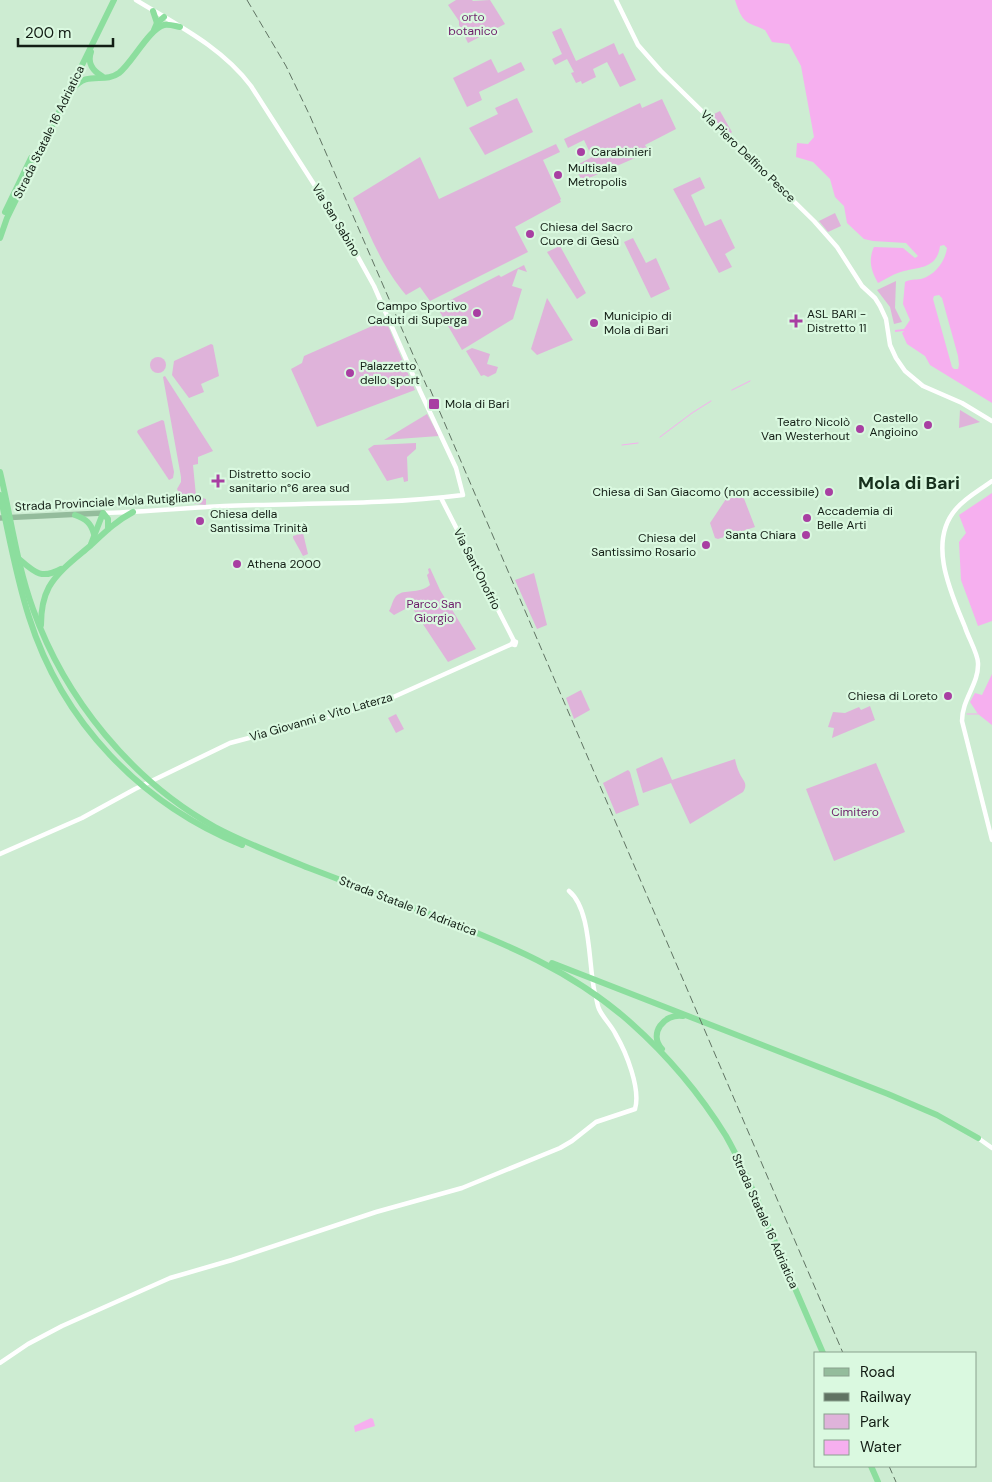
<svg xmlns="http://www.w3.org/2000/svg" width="992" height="1482" font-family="'DM Sans',sans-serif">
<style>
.green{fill:#dfb3da}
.water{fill:#f6afef;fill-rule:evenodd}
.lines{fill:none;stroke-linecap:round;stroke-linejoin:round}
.stream{stroke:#f6afef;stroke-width:1}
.minor{stroke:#fff;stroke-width:4.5}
.major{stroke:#94bc9c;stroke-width:5.5}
.highway{stroke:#8cde9e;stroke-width:6}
.rail{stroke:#607363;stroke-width:1;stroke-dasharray:8 4;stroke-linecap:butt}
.poi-dot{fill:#a83fa2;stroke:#daf9e0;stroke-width:2}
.labels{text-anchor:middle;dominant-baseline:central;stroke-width:4.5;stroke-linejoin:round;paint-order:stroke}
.park-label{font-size:12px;fill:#6d1c69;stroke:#daf9e0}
.street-label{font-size:12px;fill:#121d14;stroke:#daf9e0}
.poi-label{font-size:12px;fill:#121d14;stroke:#daf9e0;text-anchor:start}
.district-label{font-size:18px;font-weight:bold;fill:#17301d;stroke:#daf9e0}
</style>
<rect width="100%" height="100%" fill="#cdecd2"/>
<g class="green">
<path d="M456,0H472L473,1L490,0L505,24L468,43L459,25V21L448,5Z"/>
<path d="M561,28L576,61L614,43L619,55L623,53L636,80L620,87L607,62L593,69L596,77L582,84L581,81L576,83L571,73L574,72L567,59L555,65L552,59L562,54L552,32Z"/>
<path d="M491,59L498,73L521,62L525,70L479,92L482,100L467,107L453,78Z"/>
<path d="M517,98L533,132L485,155L469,128L498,114L495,108Z"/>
<path d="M662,99L676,129L645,145L649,152L582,181L575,166L592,157L584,140L568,148L564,139L640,103L642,108Z"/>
<path d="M720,111L732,132L729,135L710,116Z"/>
<path d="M556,144L560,152L543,160L561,199L560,200L561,202L515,227L528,252L430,301L420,287L406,295C380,264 370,234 353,198L420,157L439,199Z"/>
<path d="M700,177L705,188L691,195L705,226L721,219L735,248L725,254L732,267L719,273L673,189Z"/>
<path d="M835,213L841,226L828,232L819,221Z"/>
<path d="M633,238L646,263L656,258L670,289L651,298L624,242Z"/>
<path d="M560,246L586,293L577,299L547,252Z"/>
<path d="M524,265L527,272L518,269L512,286L522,289L513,319L462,350L437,307L499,275L501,277Z"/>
<path d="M896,281L895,308L902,322L894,324L890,307L877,290Z"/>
<path d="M547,298L573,340L537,355L531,349Z"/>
<path d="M386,321L415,390L317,427L291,369L302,363L304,356L379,323Z"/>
<path d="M211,344L213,345L219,376L201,384L204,392L189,398L172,375L174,361Z"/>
<path d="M472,348L490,354L487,364L498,367L496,373L488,377L484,375L481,376L466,351Z"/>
<circle cx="158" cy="365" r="8"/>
<path d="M165,376L213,451L198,457V464L193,465L196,496L206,499V505C192,504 183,502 177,489L181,482V477L163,377Z"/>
<path d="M960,410L980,422L959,428Z"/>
<path d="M427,414L439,436L384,440Z"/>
<path d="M162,420L164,421L174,472L173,478L169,480L137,432L138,430Z"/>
<path d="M416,443V449L407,457L408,481L404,482L403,477L387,481L368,449L374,445Z"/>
<path d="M732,490L740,497L743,496L755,527L718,539L715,538L710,523Z"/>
<path d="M303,533L308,554L303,556L293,538V536Z"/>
<path d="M430,568L440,590L476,649L448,662L411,606L394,615L389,611C392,606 392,601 396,596C405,588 418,595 430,585L427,575L429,573L428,569Z"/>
<path d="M534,573L547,625L537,629L515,580Z"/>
<path d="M581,690L590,710L574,719L566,698Z"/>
<path d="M870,706L875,720L832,738L834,728L828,727L833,712L845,713L859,707L861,710Z"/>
<path d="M396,714L404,729L396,733L388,718Z"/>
<path d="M662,757L672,780L735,759C736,763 737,768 739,772C742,780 749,783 743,792L690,824L671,783L643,793L636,769Z"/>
<path d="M876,763L905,832L834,861L806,789Z"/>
<path d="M628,770L630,772L639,805L616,814L603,783Z"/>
</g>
<g class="water">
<path d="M735,0H992V403L930,365L925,356L907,344L902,333L904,331L895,332V330L904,329L910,320L903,304L905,282C910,279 915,280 921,279C935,275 945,262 947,248L944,245L940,246C937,268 921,267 904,271C895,273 886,279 878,283C871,271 868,260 874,247L903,248L915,258L918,256L906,243L873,241L864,239L847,223L844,206L835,197L830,179L813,162L796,157L797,143L808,144L814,137L801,66L789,44L772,42L765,30C745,21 743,24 735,0ZM939,295L942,298L958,356L959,365L958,369H954L952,367L933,299L934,296Z"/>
<path d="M992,493V621L978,626L961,580L959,542L966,533L959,515Z"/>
<path d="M992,674V725L978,714L970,702L975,693L982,695Z"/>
<path d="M371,1418L373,1419L375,1426L355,1432L354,1426Z"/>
</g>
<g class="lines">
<g class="stream">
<path d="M732,390L750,381"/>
<path d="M660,437L692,413L711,401"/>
<path d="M622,445L638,443"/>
<path d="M967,714H978"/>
</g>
<g class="minor">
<path d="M616,0L638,45L661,71L814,221L837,247L862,286L875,298L880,306L886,319L890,345L896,358L905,371L923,386L962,403L992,421"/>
<path d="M992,481C980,490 966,497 956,509C927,542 951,593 965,627C968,637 978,654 978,663C979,684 962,699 962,721L992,840"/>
<path d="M441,498L514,641"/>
<path d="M103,513C144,512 184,508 224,506C304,503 384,505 463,495L456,468L420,391L374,286L342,228L251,86C222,47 177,25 136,0"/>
<path d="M513,641L516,642L515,645L512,644Z"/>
<path d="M0,854L82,818L135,789L230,743L380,703L512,644"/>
<path d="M978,1138L992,1148"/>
<path d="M0,1363L28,1344L62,1326L170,1278L232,1260L376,1212L462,1188L560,1148L572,1141L596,1122L635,1109C641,1089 626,1052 616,1035C612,1026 603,1018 599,1009C597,1005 597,999 595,994C588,966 592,910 569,891"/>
</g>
<path class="major" d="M0,518L103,513"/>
<g class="highway">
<path d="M153,11L157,23"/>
<path d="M154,30L157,23L164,17"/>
<path d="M91,52C87,63 93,71 102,76"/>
<path d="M73,89C87,70 104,84 119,73C132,63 149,29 164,25C169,24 175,26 180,27"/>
<path d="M5,212L31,158"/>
<path d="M0,238L7,218L114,0"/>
<path d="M0,472C11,518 17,565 33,609C65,699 132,781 215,827C245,843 277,855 309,868C351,884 393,900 435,916C506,944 573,971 631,1023C668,1056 700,1094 726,1136C744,1168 758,1201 772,1235C789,1275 806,1314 823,1353"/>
<path d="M0,495C9,535 16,577 29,617C62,722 141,804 242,845"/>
<path d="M75,515C86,519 91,523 94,534"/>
<path d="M91,544L103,513L108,519V529"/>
<path d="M19,559C34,572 41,580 61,569"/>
<path d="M41,625C41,612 43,598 49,587C59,570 76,558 90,546C104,533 116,521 133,512"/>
<path d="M552,963L888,1094L937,1115L978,1138"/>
<path d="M662,1049C648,1034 664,1013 683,1016"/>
<path d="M871,1466L878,1482"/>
</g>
<g class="rail">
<path d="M247,0L286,66L310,116L427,387"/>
<path d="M430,389L843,1353"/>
<path d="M889,1466L896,1482"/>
</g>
</g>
<g class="poi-dot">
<circle cx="581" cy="152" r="5"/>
<circle cx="558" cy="175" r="5"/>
<circle cx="530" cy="234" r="5"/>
<circle cx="477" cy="313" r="5"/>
<path d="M793.5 313.5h5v5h5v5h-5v5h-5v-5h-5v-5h5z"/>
<circle cx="594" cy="323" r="5"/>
<circle cx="350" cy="373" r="5"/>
<rect x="428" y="398" width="12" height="12" rx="2.5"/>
<circle cx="928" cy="425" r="5"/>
<circle cx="860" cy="429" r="5"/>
<path d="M215.5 473.5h5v5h5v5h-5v5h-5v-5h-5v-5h5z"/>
<circle cx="829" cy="492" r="5"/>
<circle cx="807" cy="518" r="5"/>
<circle cx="200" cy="521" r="5"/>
<circle cx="806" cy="535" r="5"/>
<circle cx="706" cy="545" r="5"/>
<circle cx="237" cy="564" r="5"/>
<circle cx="948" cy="696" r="5"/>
</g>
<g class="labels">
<g class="park-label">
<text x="473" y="17">orto<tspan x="473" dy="14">botanico</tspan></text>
<text x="434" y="604">Parco San<tspan x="434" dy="14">Giorgio</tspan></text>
<text x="855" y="812">Cimitero</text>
</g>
<g class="street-label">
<text transform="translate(49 132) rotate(-64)">Strada Statale 16 Adriatica</text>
<text transform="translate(748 156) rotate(44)">Via Piero Delfino Pesce</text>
<text transform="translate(336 220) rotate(59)">Via San Sabino</text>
<text transform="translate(108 502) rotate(-3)">Strada Provinciale Mola Rutigliano</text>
<text transform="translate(477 569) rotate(63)">Via Sant'Onofrio</text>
<text transform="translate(321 717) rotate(-16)">Via Giovanni e Vito Laterza</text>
<text transform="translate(408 906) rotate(21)">Strada Statale 16 Adriatica</text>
<text transform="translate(765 1221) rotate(66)">Strada Statale 16 Adriatica</text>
</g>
<g class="poi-label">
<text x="591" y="152">Carabinieri</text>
<text x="568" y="168">Multisala<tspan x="568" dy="14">Metropolis</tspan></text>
<text x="540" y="227">Chiesa del Sacro<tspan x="540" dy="14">Cuore di Gesù</tspan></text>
<text x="467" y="306" text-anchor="end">Campo Sportivo<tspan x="467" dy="14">Caduti di Superga</tspan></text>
<text x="807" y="314">ASL BARI -<tspan x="807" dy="14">Distretto 11</tspan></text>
<text x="604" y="316">Municipio di<tspan x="604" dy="14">Mola di Bari</tspan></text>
<text x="360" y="366">Palazzetto<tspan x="360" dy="14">dello sport</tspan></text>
<text x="445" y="404">Mola di Bari</text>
<text x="918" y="418" text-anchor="end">Castello<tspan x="918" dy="14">Angioino</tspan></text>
<text x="850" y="422" text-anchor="end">Teatro Nicolò<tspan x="850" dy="14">Van Westerhout</tspan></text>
<text x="229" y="474">Distretto socio<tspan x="229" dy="14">sanitario n°6 area sud</tspan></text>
<text x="819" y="492" text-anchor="end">Chiesa di San Giacomo (non accessibile)</text>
<text x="817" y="511">Accademia di<tspan x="817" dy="14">Belle Arti</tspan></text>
<text x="210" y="514">Chiesa della<tspan x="210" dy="14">Santissima Trinità</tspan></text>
<text x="796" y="535" text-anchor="end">Santa Chiara</text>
<text x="696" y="538" text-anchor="end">Chiesa del<tspan x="696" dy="14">Santissimo Rosario</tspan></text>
<text x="247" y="564">Athena 2000</text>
<text x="938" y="696" text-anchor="end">Chiesa di Loreto</text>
</g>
<g class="district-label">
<text x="909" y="483">Mola di Bari</text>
</g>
</g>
<rect x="814" y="1352" width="162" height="115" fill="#daf9e0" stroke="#8aa18e"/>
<rect x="824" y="1368" width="25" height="8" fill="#94bc9c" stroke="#8aa18e"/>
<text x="860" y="1377" font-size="15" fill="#121d14">Road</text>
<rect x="824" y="1393" width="25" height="8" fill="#607363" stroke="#8aa18e"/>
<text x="860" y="1402" font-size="15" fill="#121d14">Railway</text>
<rect x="824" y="1414" width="25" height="15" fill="#dfb3da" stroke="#8aa18e"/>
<text x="860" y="1427" font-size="15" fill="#121d14">Park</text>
<rect x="824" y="1440" width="25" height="15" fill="#f6afef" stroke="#8aa18e"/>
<text x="860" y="1452" font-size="15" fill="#121d14">Water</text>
<path d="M18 38v8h95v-8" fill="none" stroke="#121d14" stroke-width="2.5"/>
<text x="25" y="38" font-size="15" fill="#121d14" stroke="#daf9e0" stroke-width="4" paint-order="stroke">200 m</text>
</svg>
